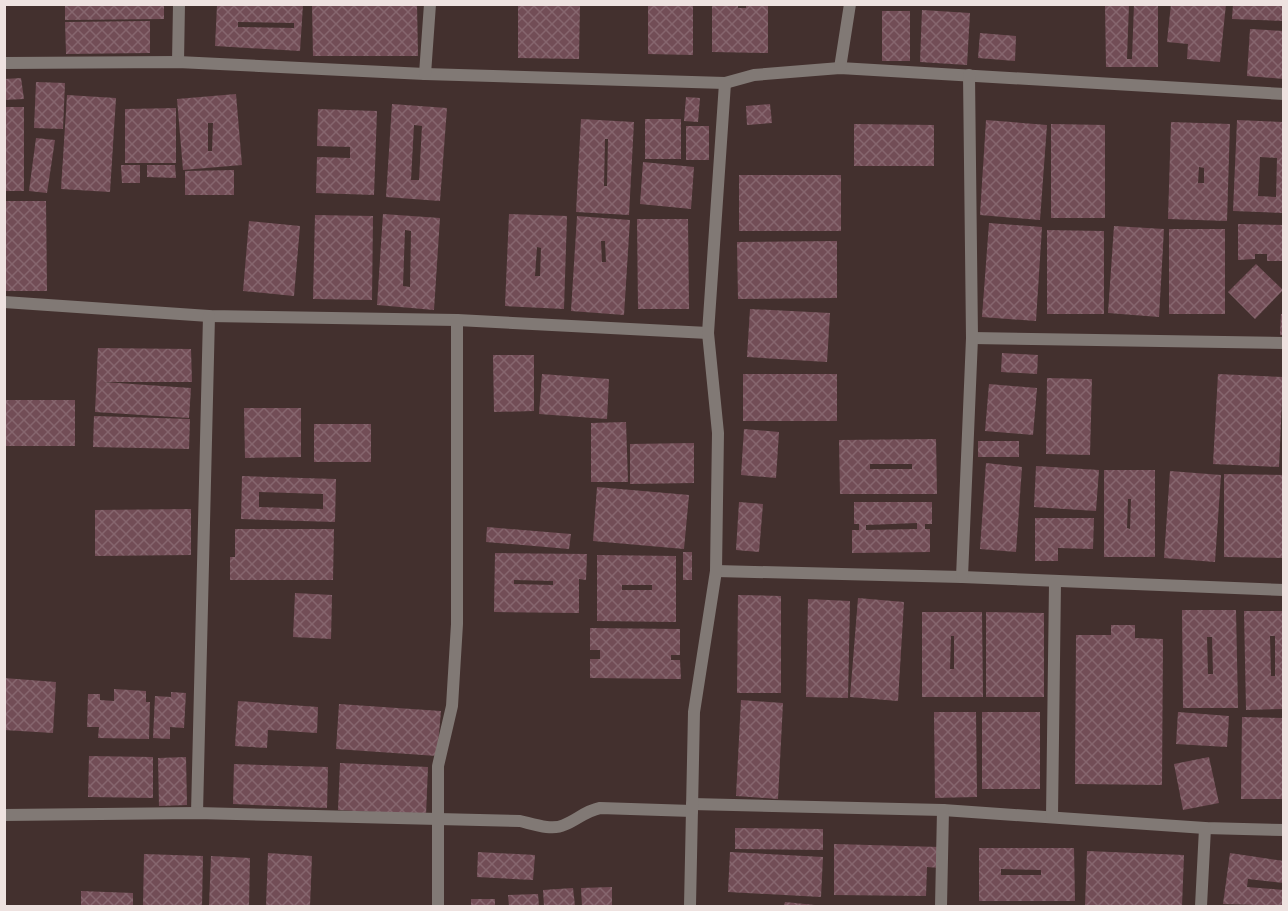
<svg xmlns="http://www.w3.org/2000/svg" width="1288" height="911" font-family="Commissioner,sans-serif">
<style>
.building{fill:url(#building-cross-hatch);fill-rule:evenodd}
.lines{fill:none;stroke-linecap:round;stroke-linejoin:round}
.minor{stroke:#817975;stroke-width:12}
</style>
<defs>
<pattern id="building-cross-hatch" width="8" height="8" patternUnits="userSpaceOnUse" patternTransform="scale(1.5)"><rect width="8" height="8" fill="#724d56"/><path d="M0 0l8 8M0 8l8-8" fill="none" stroke="#86666e"/></pattern>
</defs>
<rect width="100%" height="100%" fill="#43302e"/>
<g class="building">
<path d="M65,4H164V19L65,20Z"/>
<path d="M518,4H580L579,59L518,58Z"/>
<path d="M648,4H693V55L648,54Z"/>
<path d="M712,4H738V8H746V4H768V53L712,52Z"/>
<path d="M1105,4H1129L1127,59H1132L1134,4H1158V67H1106Z"/>
<path d="M1171,4H1226L1220,62L1187,59L1188,44L1167,42Z"/>
<path d="M1233,4H1284V21L1232,19Z"/>
<path d="M217,5H303L300,51L215,46ZM238,22L294,23V28L238,27Z"/>
<path d="M312,5H417L418,56H313Z"/>
<path d="M922,10L970,13L967,65L920,62Z"/>
<rect x="882" y="11" width="28" height="50"/>
<path d="M150,21V53L66,54L65,22Z"/>
<path d="M1250,29L1284,31V79L1247,76Z"/>
<path d="M980,33L1016,36L1015,61L978,58Z"/>
<path d="M21,78L24,99L4,100V79Z"/>
<path d="M36,82L65,83L63,129L34,128Z"/>
<path d="M236,94L242,165L183,170L177,99ZM208,123H213L212,151H208Z"/>
<path d="M67,95L116,98L110,192L61,189Z"/>
<path d="M686,97L700,98L698,122L684,121Z"/>
<path d="M392,104L447,108L440,201L386,197ZM414,125L422,126L419,180H411Z"/>
<path d="M770,104L772,123L747,125L746,106Z"/>
<rect x="4" y="107" width="20" height="84"/>
<path d="M176,108V163H125V109Z"/>
<path d="M318,109L377,111L374,195L316,193L317,157L350,158V147L317,146Z"/>
<path d="M581,119L634,122L629,215L576,212ZM605,139H608L607,186H604Z"/>
<rect x="645" y="119" width="36" height="40"/>
<path d="M986,120L1047,125L1040,220L980,215Z"/>
<path d="M1237,120L1284,122V213L1233,211ZM1260,157L1277,158L1276,197L1258,196Z"/>
<path d="M1171,122L1230,124L1227,221L1168,219ZM1199,167L1204,168V183H1198Z"/>
<path d="M854,124L934,125V166H854Z"/>
<path d="M1051,124L1105,125V218H1051Z"/>
<rect x="686" y="126" width="23" height="34"/>
<path d="M36,138L55,140L47,193L29,191Z"/>
<path d="M643,162L694,167L691,209L640,204Z"/>
<path d="M121,165H140V183H122Z"/>
<path d="M147,165H175L176,178L147,177Z"/>
<path d="M234,170V195H185V171Z"/>
<rect x="739" y="175" width="102" height="56"/>
<path d="M4,201H46L47,291H4Z"/>
<path d="M383,214L440,218L434,310L377,305ZM405,230L411,231L410,287L403,286Z"/>
<path d="M509,214L567,216L564,309L505,306ZM537,247L541,248L540,276H535Z"/>
<path d="M315,215L373,216L372,300L313,299Z"/>
<path d="M577,216L630,220L624,315L571,311ZM601,241H605L606,262H602Z"/>
<path d="M637,219H688L689,309H638Z"/>
<path d="M249,221L300,226L294,296L243,291Z"/>
<path d="M989,223L1042,227L1036,321L982,317Z"/>
<path d="M1238,224L1284,225V261H1267V254H1255V259L1238,260Z"/>
<path d="M1114,226L1164,229L1159,317L1108,313Z"/>
<rect x="1169" y="229" width="56" height="85"/>
<path d="M1047,230L1104,231V314H1047Z"/>
<path d="M837,241V298L738,299L737,242Z"/>
<path d="M1256,264L1283,290L1255,319L1228,292Z"/>
<path d="M750,309L830,313L827,362L747,357Z"/>
<path d="M1281,314H1284V335H1280Z"/>
<path d="M98,348L191,349L192,382H103L191,388L189,418L95,412Z"/>
<path d="M1002,353L1038,355L1037,374L1001,372Z"/>
<path d="M493,355H534V411L494,412Z"/>
<path d="M542,374L609,379L607,419L539,414Z"/>
<rect x="743" y="374" width="94" height="47"/>
<path d="M1218,374L1283,377L1279,467L1213,464Z"/>
<path d="M1047,378L1092,379L1090,455L1046,454Z"/>
<path d="M989,384L1037,388L1033,435L985,431Z"/>
<rect x="4" y="400" width="71" height="46"/>
<path d="M244,408H301V457L245,458Z"/>
<path d="M94,416L190,419L189,449L93,447Z"/>
<path d="M626,422L628,482H591V423Z"/>
<rect x="314" y="424" width="57" height="38"/>
<path d="M744,429L779,432L776,478L741,475Z"/>
<path d="M936,439L937,494H840L839,440ZM870,464H912V469H870Z"/>
<rect x="978" y="441" width="41" height="16"/>
<path d="M694,443V483L630,484V444Z"/>
<path d="M986,463L1022,467L1016,552L980,549Z"/>
<path d="M1036,466L1099,470L1096,511L1034,507Z"/>
<path d="M1104,470H1155V557H1104ZM1128,499H1131L1130,529L1127,528Z"/>
<path d="M1170,471L1221,475L1215,562L1164,558Z"/>
<path d="M1224,474L1284,475V558L1224,557Z"/>
<path d="M242,476L336,479L335,522L241,519ZM259,492L323,494V509L259,507Z"/>
<path d="M597,487L689,495L684,549L593,541Z"/>
<path d="M739,502L763,504L759,552L736,550Z"/>
<path d="M854,502H932V524H925V529H930V552L852,553V530H859V524H854ZM917,523V529L866,530V525Z"/>
<path d="M191,509V555L95,556V510Z"/>
<path d="M1035,518H1094L1093,549L1058,548V561H1035Z"/>
<path d="M487,527L571,534L569,549L486,542Z"/>
<path d="M235,529H334L333,580H230V557H235Z"/>
<rect x="683" y="552" width="9" height="28"/>
<path d="M495,553L587,554L586,580L579,579V613L494,612ZM514,580L553,581V585L514,584Z"/>
<path d="M597,555L676,556V622L597,621ZM622,585H652V590H622Z"/>
<path d="M295,593L332,595L331,639L293,637Z"/>
<path d="M738,595L781,596V693H737Z"/>
<path d="M858,598L904,602L898,701L850,697Z"/>
<path d="M808,599L850,601L848,698L806,697Z"/>
<path d="M1182,610H1236L1238,708H1183ZM1207,637H1212L1213,674H1208Z"/>
<path d="M1244,611H1284V709L1246,710ZM1270,636H1275V676H1271Z"/>
<path d="M922,612H982L983,697H922ZM951,636H954V669H950Z"/>
<path d="M986,612L1044,613V697H986Z"/>
<path d="M1111,625H1135V638L1163,639L1162,785L1075,784L1076,635H1111Z"/>
<path d="M590,628L680,629V655H671V660H680L681,679L590,678V659H600V650H590Z"/>
<path d="M4,678L56,682L53,733L4,730Z"/>
<path d="M114,689L146,691V702H150L149,739L98,738L99,727H87L88,694H100V700L114,701Z"/>
<path d="M171,692L186,693L184,728L170,727V739L153,738L155,696L171,697Z"/>
<path d="M741,700L783,703L778,799L736,796Z"/>
<path d="M238,701L318,707L317,733L268,730L267,748L235,746Z"/>
<path d="M339,704L441,711L437,756L336,749Z"/>
<path d="M934,712H976L977,797L935,798Z"/>
<rect x="982" y="712" width="58" height="77"/>
<path d="M1178,712L1229,716L1227,747L1176,744Z"/>
<path d="M1242,717L1284,718V799H1241Z"/>
<path d="M89,756L153,757V798L88,797Z"/>
<path d="M186,757L187,805L159,806L158,758Z"/>
<path d="M1209,757L1219,803L1183,810L1174,764Z"/>
<path d="M340,763L428,767L426,815L338,810Z"/>
<path d="M234,764L328,767L327,808L233,804Z"/>
<path d="M735,828L823,829V850L735,849Z"/>
<path d="M834,844L940,847V868L927,867L926,896L834,895Z"/>
<path d="M979,848H1074L1075,901H979ZM1001,869L1041,870V875H1001Z"/>
<path d="M1087,851L1184,855L1182,906H1085Z"/>
<path d="M478,852L535,855L533,880L477,877Z"/>
<path d="M730,852L823,857L821,897L728,892Z"/>
<path d="M268,853L312,856L310,906H266Z"/>
<path d="M1230,853L1284,861V883L1248,879L1247,887L1284,890V906L1223,904Z"/>
<path d="M144,854L203,856L202,906H143Z"/>
<path d="M211,856L250,858L249,906H209Z"/>
<path d="M612,887V906H582L581,888Z"/>
<path d="M573,888L575,906H544L543,890Z"/>
<path d="M81,891L133,893V906H81Z"/>
<path d="M538,894L539,906H509L508,895Z"/>
<rect x="471" y="899" width="24" height="7"/>
<path d="M785,902L815,905V906H784Z"/>
</g>
<g class="lines">
<g class="minor">
<path d="M178,62L179,4"/>
<path d="M4,63L178,62L425,74L725,83L754,75L840,68L1284,94"/>
<path d="M840,68L850,4"/>
<path d="M425,74L430,4"/>
<path d="M4,302L209,316L457,320L708,333"/>
<path d="M972,338L1284,343"/>
<path d="M716,571L962,577L1284,590"/>
<path d="M962,577L972,338L969,75"/>
<path d="M692,804L943,810L1205,828L1284,830"/>
<path d="M197,813L209,316"/>
<path d="M4,815L197,813L520,821C533,824 552,831 564,825C577,820 585,811 600,808L692,811"/>
<path d="M1052,817L1055,583"/>
<path d="M438,906V766L452,706L457,624V320"/>
<path d="M690,906L694,712L716,571L718,433L708,333L725,83"/>
<path d="M941,906L943,810"/>
<path d="M1201,906L1205,828"/>
</g>
</g>
<rect width="1288" height="911" fill="none" stroke="#eee2e0" stroke-width="12"/>
</svg>
